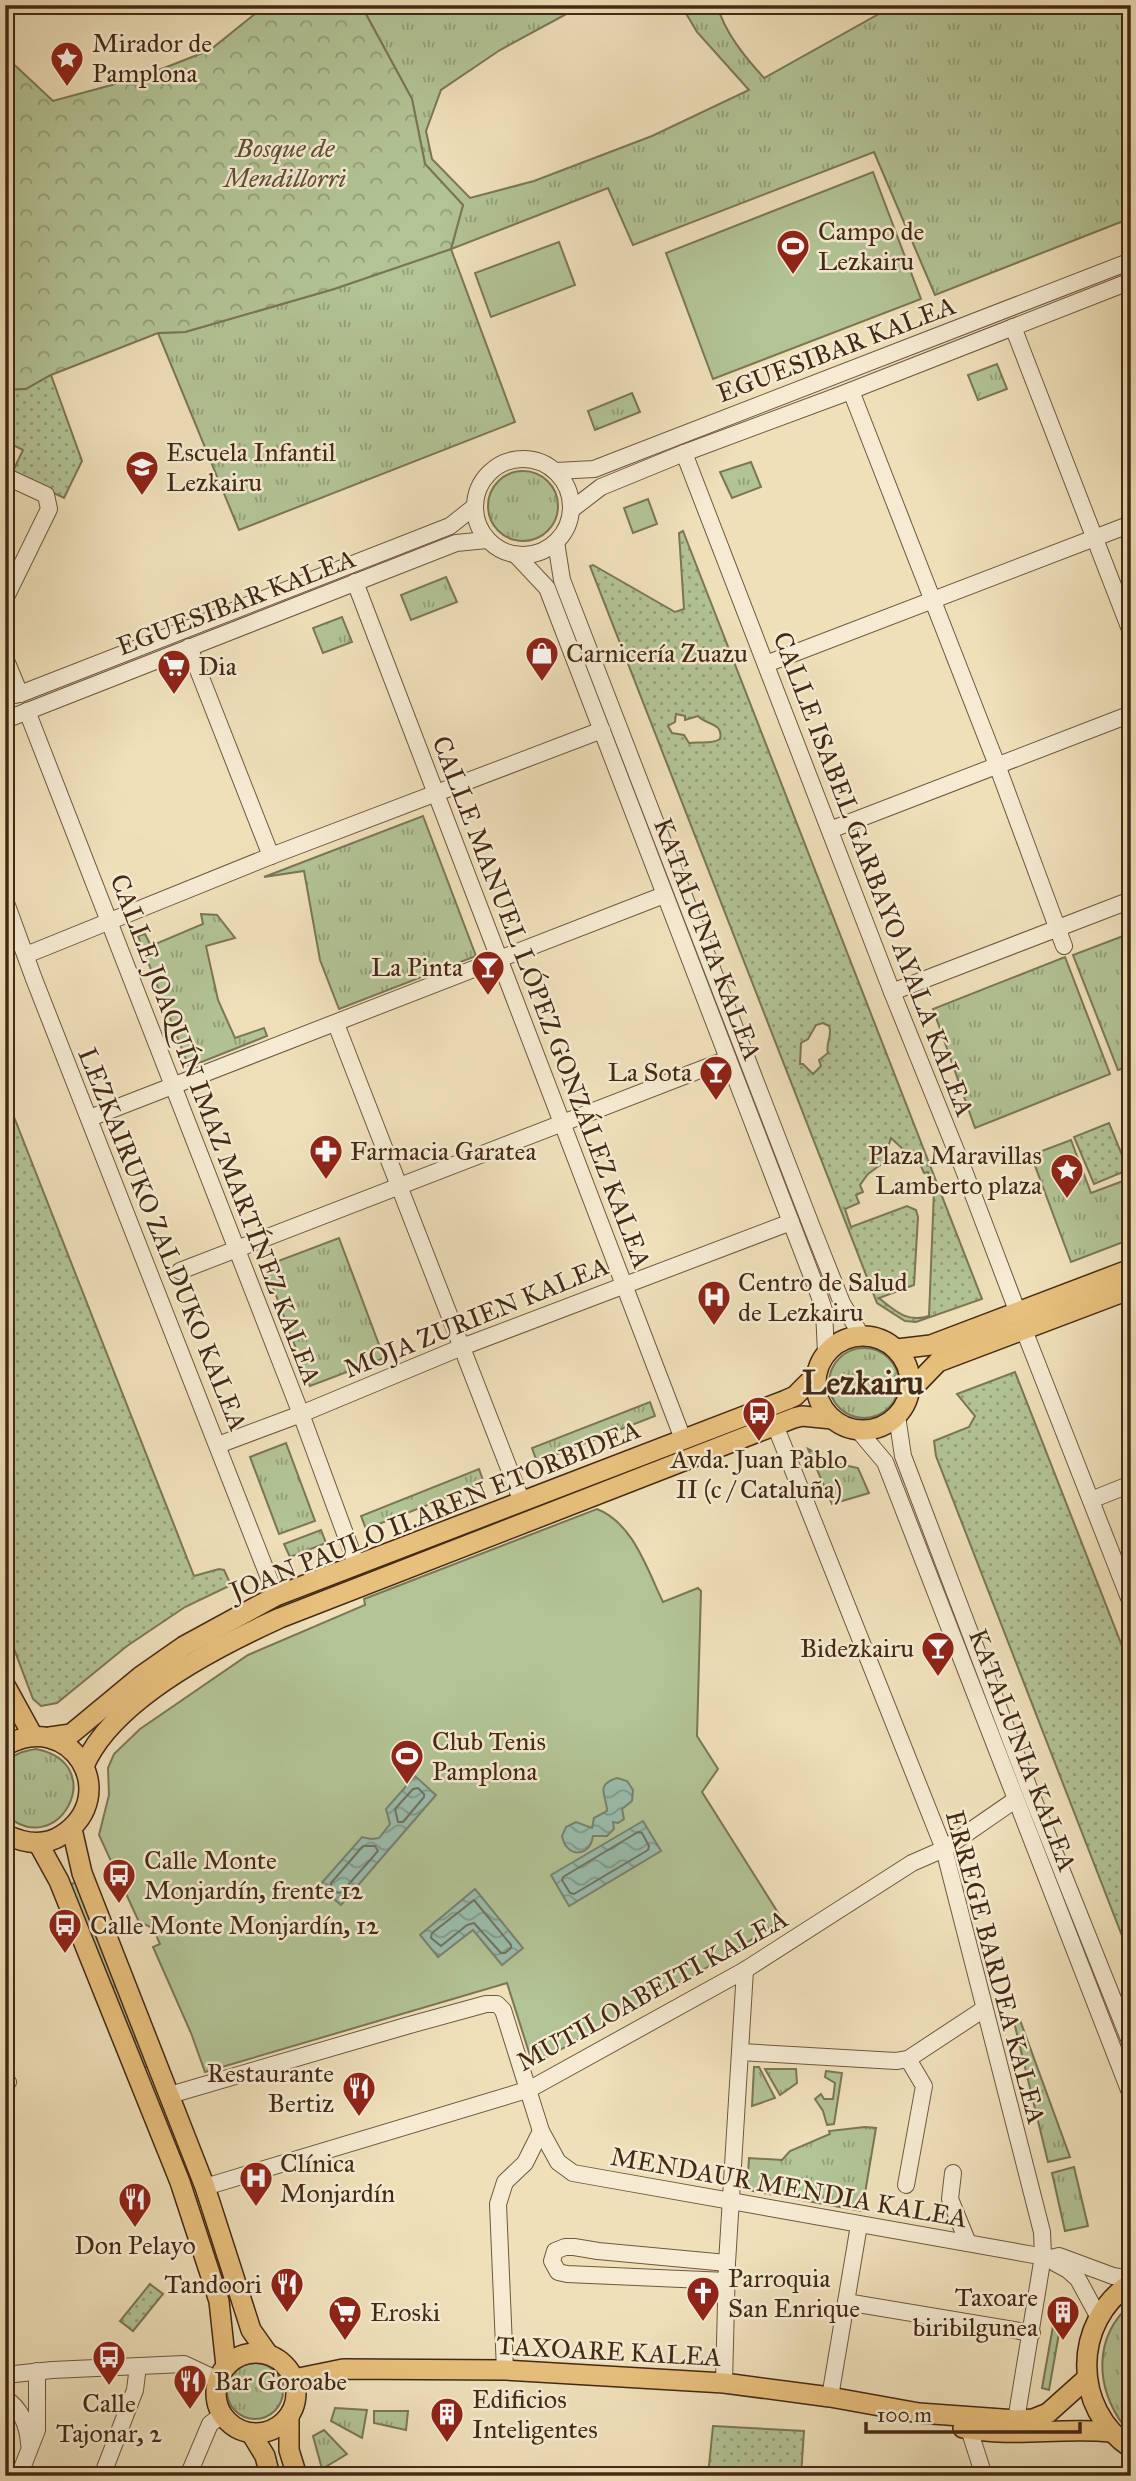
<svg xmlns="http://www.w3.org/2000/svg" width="1136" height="2481" font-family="'IM FELL Great Primer',serif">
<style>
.grass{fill:url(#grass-tufts);stroke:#7b7655;stroke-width:2}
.forest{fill:url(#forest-crowns);stroke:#7b7655;stroke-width:2}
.park{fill:url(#park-dots);stroke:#7b7655;stroke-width:2;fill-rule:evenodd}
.pitch{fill:#b2c395;stroke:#7b7655;stroke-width:2}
.water{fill:url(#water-waves);stroke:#788270;stroke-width:2}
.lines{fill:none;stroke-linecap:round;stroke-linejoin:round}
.shore{stroke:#6f7360;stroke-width:2}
.minor-casing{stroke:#6f573e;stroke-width:18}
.major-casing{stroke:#442915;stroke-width:22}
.minor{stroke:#f5ebd2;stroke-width:16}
.major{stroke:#e8c07d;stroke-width:19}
.labels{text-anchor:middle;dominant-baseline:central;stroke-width:5;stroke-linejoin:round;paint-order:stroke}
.poi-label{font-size:26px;fill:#442915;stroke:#f5ebd2;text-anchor:start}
.park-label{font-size:26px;font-style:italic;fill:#605035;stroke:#f5ebd2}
.street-label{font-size:26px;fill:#442915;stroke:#f5ebd2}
.district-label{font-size:33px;font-weight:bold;fill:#442915;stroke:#f5ebd2}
</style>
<defs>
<pattern id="grass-tufts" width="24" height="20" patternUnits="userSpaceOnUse" patternTransform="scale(1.75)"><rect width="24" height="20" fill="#b2c395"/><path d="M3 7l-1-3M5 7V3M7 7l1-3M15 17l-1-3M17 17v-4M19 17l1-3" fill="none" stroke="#929e78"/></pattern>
<pattern id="forest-crowns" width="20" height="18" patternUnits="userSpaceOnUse" patternTransform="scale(1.75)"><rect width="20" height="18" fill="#b2c395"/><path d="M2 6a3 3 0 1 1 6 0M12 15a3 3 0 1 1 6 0" fill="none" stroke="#929e78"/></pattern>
<pattern id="park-dots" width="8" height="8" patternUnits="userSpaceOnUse" patternTransform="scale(1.75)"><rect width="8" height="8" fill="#b2c395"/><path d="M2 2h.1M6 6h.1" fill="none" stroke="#929e78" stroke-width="1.8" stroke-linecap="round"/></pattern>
<pattern id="water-waves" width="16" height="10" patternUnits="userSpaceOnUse" patternTransform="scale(1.75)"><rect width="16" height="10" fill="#9abdac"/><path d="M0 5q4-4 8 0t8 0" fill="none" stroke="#7f9a8b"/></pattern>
</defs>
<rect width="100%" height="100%" fill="#efe0ba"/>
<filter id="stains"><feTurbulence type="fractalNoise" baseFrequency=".00286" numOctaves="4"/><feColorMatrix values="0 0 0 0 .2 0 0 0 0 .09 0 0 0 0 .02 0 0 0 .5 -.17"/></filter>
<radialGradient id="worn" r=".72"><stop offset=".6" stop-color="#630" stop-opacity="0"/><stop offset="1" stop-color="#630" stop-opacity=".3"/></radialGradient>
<g class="grass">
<path d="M361,5H583L500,50L441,90L426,131L432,159L470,198L534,181L652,136L749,90L697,32L681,5H717C725,33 745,57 764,78L895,5H1131V218L935,295L874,152L633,245L608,188L451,249L515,422L239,530L158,333L185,332L334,289L451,249L463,205L425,164L412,99Z"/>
<path d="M997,364L1007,389L978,400L968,375Z"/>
<path d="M632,393L640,412L595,430L588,411Z"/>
<path d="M751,462L761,487L732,498L720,472Z"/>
<circle cx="523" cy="506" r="35"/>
<path d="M648,499L657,524L633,533L624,508Z"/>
<path d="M446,577L457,602L411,620L401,595Z"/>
<path d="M342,617L352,642L323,653L313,628Z"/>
<path d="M423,816L476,956L339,1009L320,960L304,871L264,877Z"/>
<path d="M201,914L217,915L235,938L206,946L218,1000L235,1038L264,1028L267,1036L189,1067L138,936L145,934L151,946L203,924Z"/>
<path d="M1131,933V1066L1118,1070L1073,955Z"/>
<path d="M1065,957L1110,1074L975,1128L933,1009Z"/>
<path d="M1071,1140L1091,1193L1131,1178V1239L1071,1262L1031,1155Z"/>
<path d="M339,1238L384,1358L310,1386L265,1266Z"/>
<circle cx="864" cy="1383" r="35"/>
<path d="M650,1402L655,1416L537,1462L532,1448Z"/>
<path d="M286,1443L315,1521L279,1534L250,1457Z"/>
<path d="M808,1449L835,1463L858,1468L869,1493L832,1504Z"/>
<path d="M479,1469L484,1483L366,1529L361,1516Z"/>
<path d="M321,1530L326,1543L290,1557L284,1544Z"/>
<path d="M36,1749C112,1764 57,1863 5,1814V1763C14,1754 23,1751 36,1749Z"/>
<path d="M77,1882L151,2065L141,2069L68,1885Z"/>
<path d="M1020,2020L1070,2157L1048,2162L1014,2022Z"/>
<path d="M754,2067H759L775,2098L752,2106Z"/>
<path d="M765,2069H796L797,2083L780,2095Z"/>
<path d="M826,2071L842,2073L834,2124L827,2125L823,2111L815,2099L821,2094L824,2099H833L835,2083L825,2077Z"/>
<path d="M865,2127L876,2128L862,2211L747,2190L749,2158L782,2160L790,2151L830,2134L829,2131Z"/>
<path d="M1074,2167L1088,2226L1065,2231L1052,2173Z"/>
<path d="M1058,2298L1065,2299L1049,2390L1042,2388Z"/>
<path d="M1131,2304V2420L1124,2426C1095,2387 1093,2337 1131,2304Z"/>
<circle cx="255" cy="2391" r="28"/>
<path d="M335,2408L367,2410L362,2438L331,2421Z"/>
<path d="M374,2411H408L406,2430L374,2423Z"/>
<path d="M324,2430L347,2454L322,2469L313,2436Z"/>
</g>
<path class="forest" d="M266,5H361L412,99L425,164L463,205L451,249L334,289L185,332L158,333L51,375L26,389L5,390V56L53,101L141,77L210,50Z"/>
<g class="park">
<path d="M51,375L82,461L64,498L12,473L23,450L5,441V390L26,389Z"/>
<path d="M683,531L982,1299L916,1322L905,1321L877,1303L590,566L593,565L675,612L684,609L679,533ZM676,714L685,716V720L698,716C706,725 724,723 720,739C711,745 699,741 689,743L684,735L672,733L668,726L675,722ZM823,1023L829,1026C833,1036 825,1043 828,1053L819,1060L821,1066L813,1074L803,1064H800L801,1043L808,1039L816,1025ZM891,1138L921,1166L924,1173L928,1172L934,1191L929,1316C907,1323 895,1311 879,1298L914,1285L918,1217L916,1210L907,1206L851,1227L845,1209L859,1203L856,1195L863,1192L860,1185L868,1174L883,1163Z"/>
<path d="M5,1094L194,1576L219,1569L224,1570L231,1585L185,1607L127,1646L57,1703L41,1706L33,1699L5,1625Z"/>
<path d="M1109,1123L1128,1170L1094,1184L1074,1137Z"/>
<path d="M1015,1372L1131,1669V1959L936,1456L934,1441L969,1427L975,1416L957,1394Z"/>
<path d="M150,2284L163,2294L133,2331L120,2321Z"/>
<path d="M713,2426L804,2431L801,2476H708Z"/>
</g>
<g class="pitch">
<path d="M873,172L921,299L713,379L666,253Z"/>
<path d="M559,242L575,285L491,317L475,273Z"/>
<path d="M597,1509C633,1523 647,1569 663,1602L698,1588L701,1591L697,1736L718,1769L702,1792L782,1919L729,1955L533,2065L507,1983L205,2072L191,2033L153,1947L160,1944L153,1928L139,1922L99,1835L109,1795L108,1768L114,1754L140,1729L248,1655L365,1605L364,1599Z"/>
</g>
<g class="water">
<path d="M415,1776L436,1795L341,1905L319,1886L362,1837L371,1839L379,1838L390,1824L386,1809Z"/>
<path d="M617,1778L627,1781L633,1790L632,1801L622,1809L624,1819L618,1823L613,1822L614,1829L607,1836H593C590,1858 566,1858 562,1836L566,1827L576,1822L592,1828L594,1818L607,1811C607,1796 594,1785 617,1778Z"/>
<path d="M643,1821L661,1851L569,1906L551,1875Z"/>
<path d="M475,1889L523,1948L502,1965L473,1930L438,1957L420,1935Z"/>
</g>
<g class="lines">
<g class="shore">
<path d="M418,1788L424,1794V1797L403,1822H398L395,1809L413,1789Z"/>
<path d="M638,1832L642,1833L649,1846L648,1850L574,1894L570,1893L562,1880L563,1877Z"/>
<path d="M363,1846H375L378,1851L342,1892L338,1893L331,1887V1883Z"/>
<path d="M474,1900L511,1945V1948L505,1953H501L474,1923L467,1925L441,1946L431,1938L432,1933Z"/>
</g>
<defs>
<g id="minor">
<path d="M1013,327L1131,632"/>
<path d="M851,391L997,765L1064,946"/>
<path d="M684,453L892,992L963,1168L1018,1313"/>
<circle cx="523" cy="507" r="48"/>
<path d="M556,471L594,469L1131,261"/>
<path d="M5,476L46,495L49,509L5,599"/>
<path d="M571,510L601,487L684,453L840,395L1131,281"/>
<path d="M556,542L562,580L813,1230L842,1303L861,1335"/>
<path d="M516,555L547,588L819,1295L824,1310L826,1353"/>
<path d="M355,582L683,1439"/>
<path d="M189,647L271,856"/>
<path d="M5,658L20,694"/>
<path d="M766,664L1131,524"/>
<path d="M5,697L20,694L450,526L474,507"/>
<path d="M27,711L301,1414L357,1566"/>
<path d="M5,720L456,543L487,540"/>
<path d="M830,830L1131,714"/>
<path d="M5,900L34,979L276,1596"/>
<path d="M26,955L271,856L602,730"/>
<path d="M892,992L1131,900"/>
<path d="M336,1024L522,1502"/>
<path d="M90,1118L664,895"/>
<path d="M180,1271L728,1059"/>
<path d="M1024,1330L1131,1603"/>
<path d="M897,1416L903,1456L1032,1796L1131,2044"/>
<path d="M775,1425L944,1849L1042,2232L1043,2256L1016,2420"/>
<path d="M858,1430L885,1462L1131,2095"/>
<path d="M218,1445L301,1414L462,1347L791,1222"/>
<path d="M1091,1500L1131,1484"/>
<path d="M740,2052L896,2061L908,2059L984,2009"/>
<path d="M5,2083L8,2082"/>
<path d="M170,2095L406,2026L486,2004H497L503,2010L541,2131L558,2162L573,2173L1051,2258L1059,2256L1113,2276L1131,2279"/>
<path d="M953,2173L950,2199L968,2243"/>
<path d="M906,2185L924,2086L908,2059"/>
<path d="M205,2187L530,2089L745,1970L912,1863L944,1849L1015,1800"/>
<path d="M1055,2263L1068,2270L1078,2279L1098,2316"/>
<path d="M727,2281L567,2274L558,2272L552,2261L555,2251L565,2247H574L598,2251L727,2263"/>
<path d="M846,2302L1032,2333"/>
<path d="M505,2370L498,2204L505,2182L525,2163L541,2131"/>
<path d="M5,2375L52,2370L184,2364L218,2380"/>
<path d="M724,2383L727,2263L745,1970"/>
<path d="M830,2397L859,2225"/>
<path d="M5,2398C21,2409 28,2425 29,2444"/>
<path d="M969,2429L984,2476"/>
<path d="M19,2476L37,2430V2371"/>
<path d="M102,2476L135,2390L138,2366"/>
<path d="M188,2476L210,2424L222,2415"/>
</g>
<g id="major">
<circle cx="863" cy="1383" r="47"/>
<path d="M897,1349L931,1345L1131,1269"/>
<path d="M910,1391L938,1362L1131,1289"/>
<path d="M5,1685L33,1736"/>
<path d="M50,1737L71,1734L141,1676L184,1646L276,1596L786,1400L795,1396L816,1375"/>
<path d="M5,1746C70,1708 123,1795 62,1835C44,1847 23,1843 5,1834"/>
<path d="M84,1766C113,1699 216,1647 280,1618L794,1418L802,1416L832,1419"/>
<path d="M72,1829L82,1873L205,2187L251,2330L268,2354"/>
<path d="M38,1843L59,1881L180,2182L219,2301L226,2366"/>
<path d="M1131,2283C1072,2322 1072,2409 1131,2448"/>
<circle cx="256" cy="2393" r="40"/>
<path d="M294,2379L343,2369L505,2370L724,2383L830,2397L919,2413L1016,2420L1033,2419L1048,2413L1086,2379"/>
<path d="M289,2417V2450L297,2476"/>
<path d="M963,2428C1014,2438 1059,2427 1111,2432"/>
<path d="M251,2433L265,2456L270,2476"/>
</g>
</defs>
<use href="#minor" class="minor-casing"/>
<use href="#major" class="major-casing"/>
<use href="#minor" class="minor"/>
<use href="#major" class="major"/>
</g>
<defs>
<symbol id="sight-pin" viewBox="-11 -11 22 30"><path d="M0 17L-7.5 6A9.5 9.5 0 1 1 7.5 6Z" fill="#8f2418" stroke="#f5ebd2"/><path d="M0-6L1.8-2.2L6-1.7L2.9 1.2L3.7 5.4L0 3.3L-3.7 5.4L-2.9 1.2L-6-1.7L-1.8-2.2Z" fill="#fff"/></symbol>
<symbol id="stadium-pin" viewBox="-11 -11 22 30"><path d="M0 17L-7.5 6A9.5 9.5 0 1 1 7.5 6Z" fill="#8f2418" stroke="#f5ebd2"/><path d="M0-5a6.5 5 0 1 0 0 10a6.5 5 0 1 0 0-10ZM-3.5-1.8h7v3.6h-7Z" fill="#fff"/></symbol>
<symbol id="school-pin" viewBox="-11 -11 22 30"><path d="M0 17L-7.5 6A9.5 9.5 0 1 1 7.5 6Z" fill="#8f2418" stroke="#f5ebd2"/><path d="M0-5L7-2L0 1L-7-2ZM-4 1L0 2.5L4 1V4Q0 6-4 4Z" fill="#fff"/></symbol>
<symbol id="shop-pin" viewBox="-11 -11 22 30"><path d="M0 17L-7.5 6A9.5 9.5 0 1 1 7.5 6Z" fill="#8f2418" stroke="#f5ebd2"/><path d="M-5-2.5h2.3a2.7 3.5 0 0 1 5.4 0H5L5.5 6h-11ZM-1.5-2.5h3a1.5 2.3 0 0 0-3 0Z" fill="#fff"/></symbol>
<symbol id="supermarket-pin" viewBox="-11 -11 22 30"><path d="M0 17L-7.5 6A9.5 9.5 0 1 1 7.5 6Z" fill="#8f2418" stroke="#f5ebd2"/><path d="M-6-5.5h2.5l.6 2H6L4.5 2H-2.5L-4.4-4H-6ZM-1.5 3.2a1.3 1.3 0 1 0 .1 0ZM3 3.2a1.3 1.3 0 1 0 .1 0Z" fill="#fff"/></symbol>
<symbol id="bar-pin" viewBox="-11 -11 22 30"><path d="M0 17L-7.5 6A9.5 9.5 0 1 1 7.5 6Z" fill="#8f2418" stroke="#f5ebd2"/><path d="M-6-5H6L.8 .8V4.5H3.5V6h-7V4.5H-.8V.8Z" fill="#fff"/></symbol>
<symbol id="pharmacy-pin" viewBox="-11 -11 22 30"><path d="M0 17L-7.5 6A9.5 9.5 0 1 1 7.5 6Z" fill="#8f2418" stroke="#f5ebd2"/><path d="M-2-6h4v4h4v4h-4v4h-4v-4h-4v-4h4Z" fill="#fff"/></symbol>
<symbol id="hospital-pin" viewBox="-11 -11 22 30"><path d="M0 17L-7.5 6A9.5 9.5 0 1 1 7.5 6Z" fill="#8f2418" stroke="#f5ebd2"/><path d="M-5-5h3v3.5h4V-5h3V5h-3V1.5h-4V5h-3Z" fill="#fff"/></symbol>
<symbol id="bus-pin" viewBox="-11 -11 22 30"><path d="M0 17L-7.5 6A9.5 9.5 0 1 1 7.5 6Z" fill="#8f2418" stroke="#f5ebd2"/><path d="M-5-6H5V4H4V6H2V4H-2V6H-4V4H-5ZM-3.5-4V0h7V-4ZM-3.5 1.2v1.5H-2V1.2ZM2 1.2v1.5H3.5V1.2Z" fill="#fff"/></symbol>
<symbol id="restaurant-pin" viewBox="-11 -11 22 30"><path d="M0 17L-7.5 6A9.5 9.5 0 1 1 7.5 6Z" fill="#8f2418" stroke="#f5ebd2"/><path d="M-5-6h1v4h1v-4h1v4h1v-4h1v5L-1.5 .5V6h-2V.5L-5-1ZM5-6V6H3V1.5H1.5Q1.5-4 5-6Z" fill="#fff"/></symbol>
<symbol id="church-pin" viewBox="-11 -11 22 30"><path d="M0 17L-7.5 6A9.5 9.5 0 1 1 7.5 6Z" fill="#8f2418" stroke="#f5ebd2"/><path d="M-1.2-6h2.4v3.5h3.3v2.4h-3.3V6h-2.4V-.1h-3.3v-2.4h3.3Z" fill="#fff"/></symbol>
<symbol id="building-pin" viewBox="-11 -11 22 30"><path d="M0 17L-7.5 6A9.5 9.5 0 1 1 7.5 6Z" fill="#8f2418" stroke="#f5ebd2"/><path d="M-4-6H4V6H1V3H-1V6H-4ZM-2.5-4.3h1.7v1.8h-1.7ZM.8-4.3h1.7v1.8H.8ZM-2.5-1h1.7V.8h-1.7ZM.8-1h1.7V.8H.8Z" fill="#fff"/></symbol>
</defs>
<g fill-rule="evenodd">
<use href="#sight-pin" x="48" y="39" width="38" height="52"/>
<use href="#stadium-pin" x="774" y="227" width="38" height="52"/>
<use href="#school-pin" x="123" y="448" width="38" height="52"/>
<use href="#shop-pin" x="523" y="634" width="38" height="52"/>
<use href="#supermarket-pin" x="155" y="647" width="38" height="52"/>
<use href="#bar-pin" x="469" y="948" width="38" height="52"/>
<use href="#bar-pin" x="697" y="1053" width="38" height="52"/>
<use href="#pharmacy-pin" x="307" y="1132" width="38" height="52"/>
<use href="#sight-pin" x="1048" y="1151" width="38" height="52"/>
<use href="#hospital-pin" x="695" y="1278" width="38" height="52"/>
<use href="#bus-pin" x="740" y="1394" width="38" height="52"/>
<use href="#bar-pin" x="919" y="1629" width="38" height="52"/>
<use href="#stadium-pin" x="388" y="1737" width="38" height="52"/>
<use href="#bus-pin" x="100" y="1856" width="38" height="52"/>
<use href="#bus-pin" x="46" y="1906" width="38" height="52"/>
<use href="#restaurant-pin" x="340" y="2069" width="38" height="52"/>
<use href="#hospital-pin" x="237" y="2159" width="38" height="52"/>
<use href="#restaurant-pin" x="116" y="2180" width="38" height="52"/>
<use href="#restaurant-pin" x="268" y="2265" width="38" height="52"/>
<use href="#church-pin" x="684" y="2274" width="38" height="52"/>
<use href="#supermarket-pin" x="326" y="2293" width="38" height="52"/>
<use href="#building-pin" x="1044" y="2293" width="38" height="52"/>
<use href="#bus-pin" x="90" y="2338" width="38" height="52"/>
<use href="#restaurant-pin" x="171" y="2362" width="38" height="52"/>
<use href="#building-pin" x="428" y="2395" width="38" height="52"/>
</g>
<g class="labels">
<g class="poi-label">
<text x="92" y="43">Mirador de<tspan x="92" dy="30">Pamplona</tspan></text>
<text x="818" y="231">Campo de<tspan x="818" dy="30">Lezkairu</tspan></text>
<text x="166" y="452">Escuela Infantil<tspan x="166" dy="30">Lezkairu</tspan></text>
<text x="566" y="653">Carnicería Zuazu</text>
<text x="198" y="666">Dia</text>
<text x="463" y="967" text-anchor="end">La Pinta</text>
<text x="692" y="1072" text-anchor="end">La Sota</text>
<text x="350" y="1151">Farmacia Garatea</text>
<text x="1042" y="1155" text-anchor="end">Plaza Maravillas<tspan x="1042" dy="30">Lamberto plaza</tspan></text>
<text x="738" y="1282">Centro de Salud<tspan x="738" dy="30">de Lezkairu</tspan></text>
<text x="759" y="1459" text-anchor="middle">Avda. Juan Pablo<tspan x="759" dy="30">II (c / Cataluña)</tspan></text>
<text x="914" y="1648" text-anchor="end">Bidezkairu</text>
<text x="432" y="1741">Club Tenis<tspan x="432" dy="30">Pamplona</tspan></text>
<text x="144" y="1860">Calle Monte<tspan x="144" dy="30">Monjardín, frente 12</tspan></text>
<text x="90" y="1925">Calle Monte Monjardín, 12</text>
<text x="334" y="2073" text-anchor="end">Restaurante<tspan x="334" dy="30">Bertiz</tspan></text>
<text x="280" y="2163">Clínica<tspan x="280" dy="30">Monjardín</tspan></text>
<text x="135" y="2245" text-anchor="middle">Don Pelayo</text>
<text x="728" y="2278">Parroquia<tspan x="728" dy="30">San Enrique</tspan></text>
<text x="262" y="2284" text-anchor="end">Tandoori</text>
<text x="1038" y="2297" text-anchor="end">Taxoare<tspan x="1038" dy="30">biribilgunea</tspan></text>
<text x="370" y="2312">Eroski</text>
<text x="214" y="2381">Bar Goroabe</text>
<text x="472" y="2399">Edificios<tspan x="472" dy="30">Inteligentes</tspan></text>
<text x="109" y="2403" text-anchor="middle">Calle<tspan x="109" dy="30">Tajonar, 2</tspan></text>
</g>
<g class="park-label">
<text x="285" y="148">Bosque de<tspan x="285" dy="30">Mendillorri</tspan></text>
</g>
<g class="street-label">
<text transform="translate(836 349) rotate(-21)">EGUESIBAR KALEA</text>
<text transform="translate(236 602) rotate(-21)">EGUESIBAR KALEA</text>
<text transform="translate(874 874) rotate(69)">CALLE ISABEL GARBAYO AYALA KALEA</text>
<text transform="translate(708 939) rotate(69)">KATALUNIA KALEA</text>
<text transform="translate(542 1002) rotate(69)">CALLE MANUEL LÓPEZ GONZÁLEZ KALEA</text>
<text transform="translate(216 1129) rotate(69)">CALLE JOAQUÍN IMAZ MARTÍNEZ KALEA</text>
<text transform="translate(163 1239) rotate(68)">LEZKAIRUKO ZALDUKO KALEA</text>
<text transform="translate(476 1317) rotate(-22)">MOJA ZURIEN KALEA</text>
<text transform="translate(435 1510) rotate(-22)">JOAN PAULO II.AREN ETORBIDEA</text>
<text transform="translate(1023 1750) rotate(69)">KATALUNIA KALEA</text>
<text transform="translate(996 1967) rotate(75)">ERREGE BARDEA KALEA</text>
<text transform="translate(652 1990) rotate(-29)">MUTILOABEITI KALEA</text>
<text transform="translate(789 2187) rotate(10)">MENDAUR MENDIA KALEA</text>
<text transform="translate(609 2351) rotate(3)">TAXOARE KALEA</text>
</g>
<g class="district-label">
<text x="863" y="1383">Lezkairu</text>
</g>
</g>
<rect width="1136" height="2481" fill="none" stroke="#efe0ba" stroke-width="28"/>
<rect x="7" y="7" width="1122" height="2467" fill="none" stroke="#442915" stroke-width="3.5"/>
<rect x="14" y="14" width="1108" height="2453" fill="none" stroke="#442915" stroke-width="2"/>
<path d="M866 2422v10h214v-10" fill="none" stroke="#442915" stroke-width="3.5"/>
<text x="877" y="2422" font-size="21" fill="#442915" stroke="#f5ebd2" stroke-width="5" paint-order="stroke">100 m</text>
<rect width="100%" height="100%" filter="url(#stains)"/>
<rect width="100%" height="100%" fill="url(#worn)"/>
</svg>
